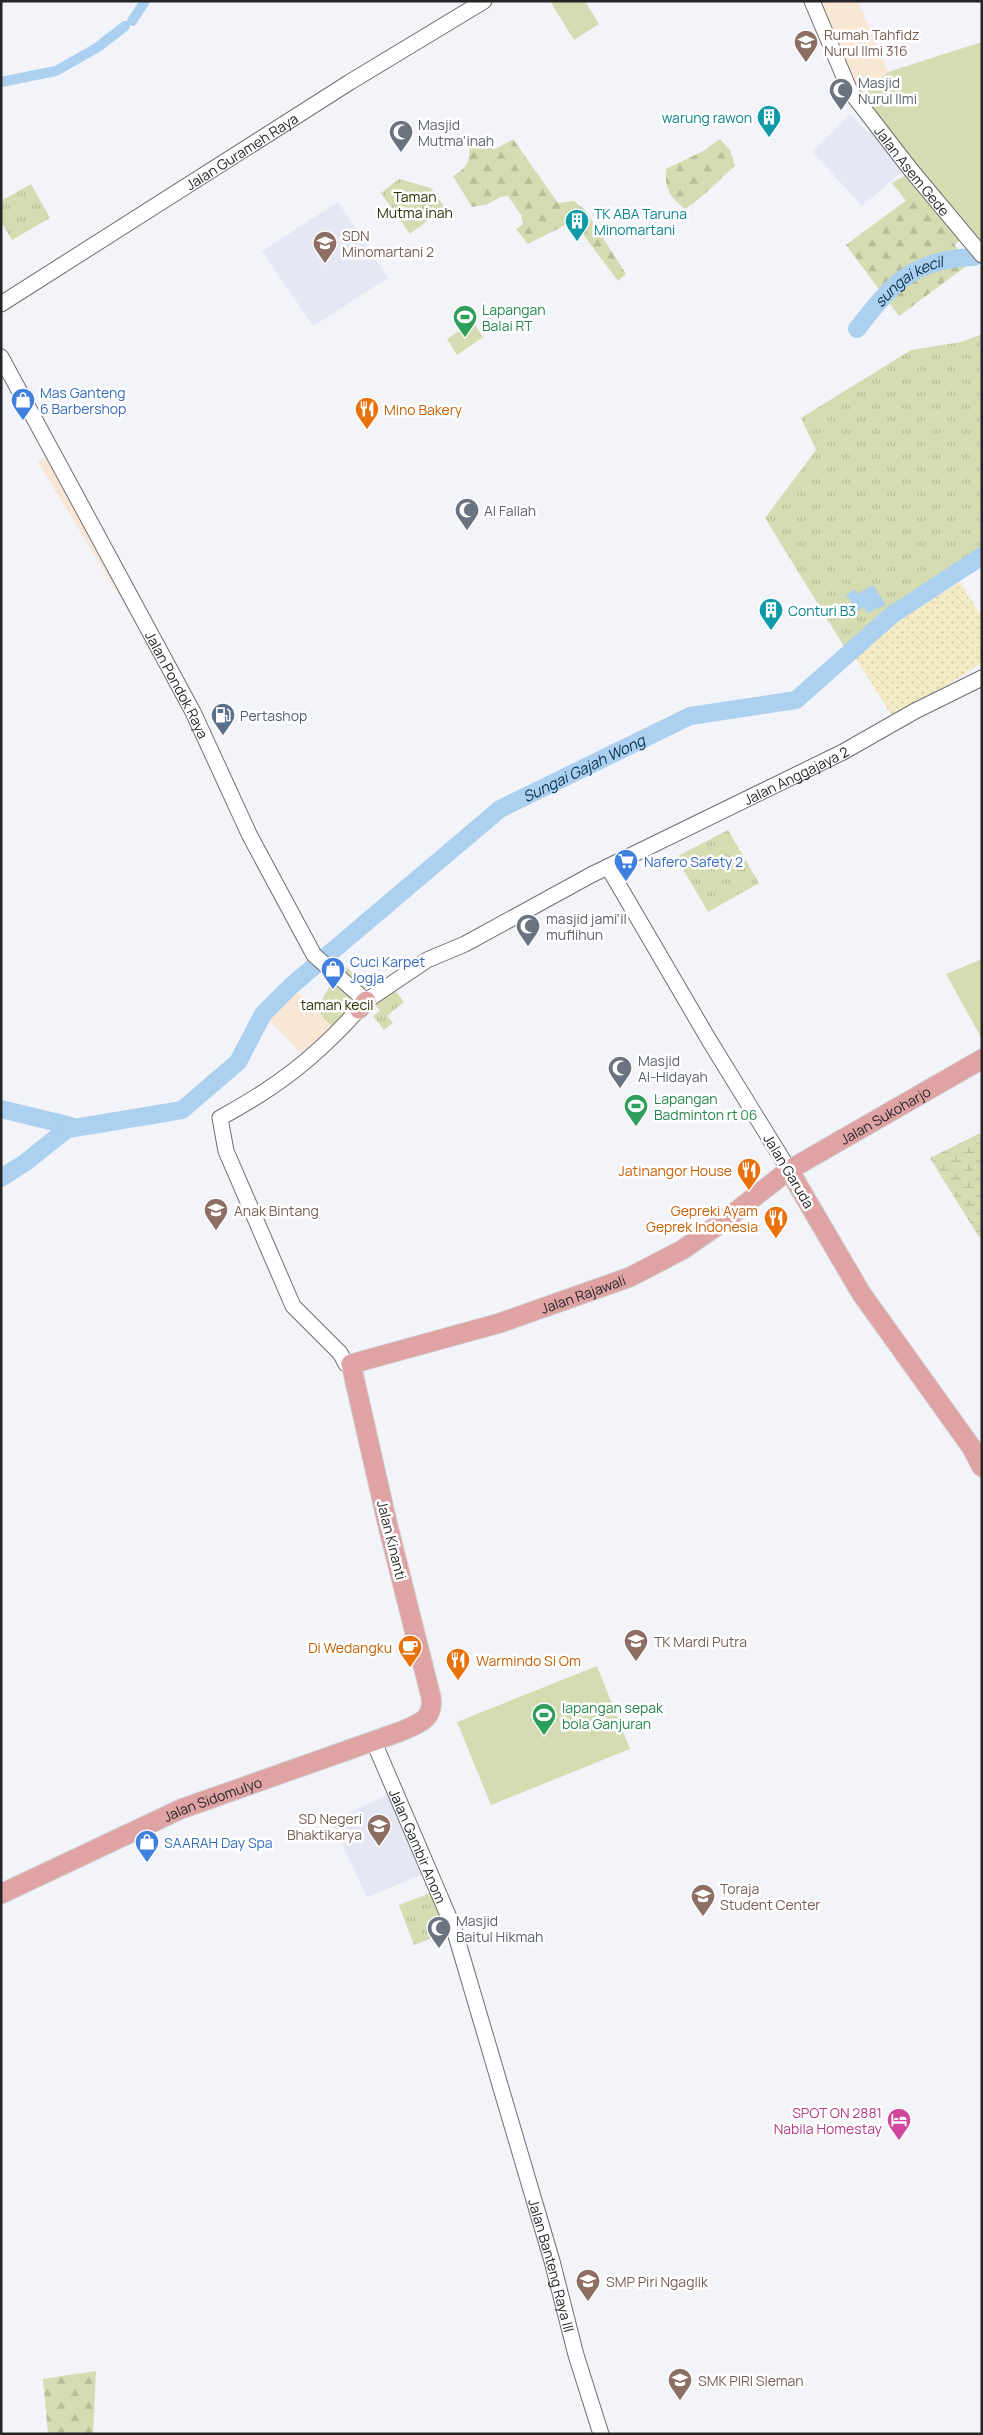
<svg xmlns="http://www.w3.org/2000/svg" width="983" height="2435" font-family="Manrope,sans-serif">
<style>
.commercial{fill:#f9e7d6}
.built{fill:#e6e7f4}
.grass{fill:#d6dcb2}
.forest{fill:url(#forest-firs)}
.wetland{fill:url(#wetland-marsh)}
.sand{fill:url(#sand-dots)}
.park{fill:url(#park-tufts)}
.water{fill:#acd0ef}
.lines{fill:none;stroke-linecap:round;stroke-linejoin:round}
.canal{stroke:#acd0ef;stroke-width:10}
.river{stroke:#acd0ef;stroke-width:18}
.minor-casing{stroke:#6e6e73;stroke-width:17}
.major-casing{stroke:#cfcfd0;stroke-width:21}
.minor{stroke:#fff;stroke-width:15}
.major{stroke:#e0a3a3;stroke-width:19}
.labels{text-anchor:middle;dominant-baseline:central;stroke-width:5;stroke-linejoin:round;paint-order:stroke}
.education-label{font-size:14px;fill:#785e54;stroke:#fff;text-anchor:start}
.worship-label{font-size:14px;fill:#5b616d;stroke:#fff;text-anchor:start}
.culture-label{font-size:14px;fill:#0d838f;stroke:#fff;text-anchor:start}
.street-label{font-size:14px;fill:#252528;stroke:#fff}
.park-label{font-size:14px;fill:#2d3000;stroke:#fff}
.leisure-label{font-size:14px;fill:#27864d;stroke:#fff;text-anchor:start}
.shop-label{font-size:14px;fill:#366cbe;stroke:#fff;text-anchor:start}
.food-label{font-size:14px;fill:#c56008;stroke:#fff;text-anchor:end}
.service-label{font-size:14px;fill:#4e5e75;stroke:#fff;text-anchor:start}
.hotel-label{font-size:14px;fill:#b23c85;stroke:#fff;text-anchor:end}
.water-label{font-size:15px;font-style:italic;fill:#022f4c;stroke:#fff}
</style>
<defs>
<pattern id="forest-firs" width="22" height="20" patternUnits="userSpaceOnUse" patternTransform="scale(1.25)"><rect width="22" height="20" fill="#d6dcb2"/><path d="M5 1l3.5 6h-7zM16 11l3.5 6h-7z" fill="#b8bd99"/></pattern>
<pattern id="wetland-marsh" width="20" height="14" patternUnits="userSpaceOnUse" patternTransform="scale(1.25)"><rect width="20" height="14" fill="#d6dcb2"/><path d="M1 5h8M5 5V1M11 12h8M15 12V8" fill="none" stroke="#b8bd99"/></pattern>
<pattern id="sand-dots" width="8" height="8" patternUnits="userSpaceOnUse" patternTransform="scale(1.25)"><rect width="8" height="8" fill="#f4ebc5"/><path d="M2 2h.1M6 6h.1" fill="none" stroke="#d1c9a9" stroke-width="1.8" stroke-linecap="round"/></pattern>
<pattern id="park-tufts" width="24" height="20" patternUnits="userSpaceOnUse" patternTransform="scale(1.25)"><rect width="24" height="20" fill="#d6dcb2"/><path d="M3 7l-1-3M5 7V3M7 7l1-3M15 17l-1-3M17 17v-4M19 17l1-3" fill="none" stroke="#b8bd99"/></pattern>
</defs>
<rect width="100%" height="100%" fill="#f3f3fa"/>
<g class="commercial">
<path d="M814,1H858L888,72L856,100Z"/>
<path d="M56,451L190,713L38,462Z"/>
<path d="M291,986L340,1035L311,1063L263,1014Z"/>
</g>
<g class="built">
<path d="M850,114L869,133L876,129L908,167L862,206L813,152Z"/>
<path d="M338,202L388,278L313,326L262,251Z"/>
<path d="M392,1793L426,1873L367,1897L331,1821Z"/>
</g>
<g class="grass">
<path d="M550,1H585L599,24L574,40Z"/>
<path d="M982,42V253L856,100L888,72Z"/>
<path d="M910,173L963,237L947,253L892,183Z"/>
<path d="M473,322L483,337L457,355L447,339Z"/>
<path d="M982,959V1039L946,974Z"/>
<path d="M597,1666L630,1749L491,1805L457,1722Z"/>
</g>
<g class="forest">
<path d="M480,139L494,150L513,139L558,203L574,201L585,210L626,274L618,281L573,221L528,244L516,229L523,224L521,215L508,196L500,197L488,204L472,207L453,176C467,168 471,161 469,145Z"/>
<path d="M720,139L730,150L735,166C717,181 706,195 685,209C669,196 665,190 666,169L703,151Z"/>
<path d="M916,193L969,264L899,316L846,245Z"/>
<path d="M96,2371L93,2434H48L43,2379Z"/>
</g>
<path class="wetland" d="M982,1132V1235L979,1237L930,1158Z"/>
<path class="sand" d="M960,582L982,617V663L894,719L851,651Z"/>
<g class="park">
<path d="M399,179L431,188L445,208L410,234L381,193Z"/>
<path d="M31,184L50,218L12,240L1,221V201Z"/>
<path d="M982,334V556L845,648L765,518L816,450L801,418L911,350L961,342Z"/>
<path d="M728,830L759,883L708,912L676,857Z"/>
<path d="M342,964L368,986L362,992L337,970Z"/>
<path d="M335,977L363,994L340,1035L316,1010Z"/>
<path d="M391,985L404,1002L387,1016L393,1023L384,1030L373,1016L380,1011L372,1000Z"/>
<path d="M433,1892L448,1932L414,1945L399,1905Z"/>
</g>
<path class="water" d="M873,585L886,605L867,613L864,607L857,611L846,595L855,589L858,594Z"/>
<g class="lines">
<g class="canal">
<path d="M132,21L145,1"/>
<path d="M1,82L56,71L98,47L125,26"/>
</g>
<g class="river">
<path id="s1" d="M857,329C892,284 913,259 974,257"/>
<path d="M1,1109L71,1126L26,1162L1,1178"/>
<path id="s2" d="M68,1129L182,1110L238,1062L263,1014L291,986L500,809L690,716L796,700L892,615L982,556"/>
</g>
<defs>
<g id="minor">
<path id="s3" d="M812,1L850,91L911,170L982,255"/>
<path id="s4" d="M1,304L350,82L484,1"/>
<path id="s5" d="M1,357L193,712L250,836L314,955L366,1001L427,960L465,944L591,875L843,752L915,711L982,678"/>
<path d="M608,867L709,1040L789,1170"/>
<path d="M351,1364H346L340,1353L293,1306L226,1151L220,1118C277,1087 315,1058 359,1009"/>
<path id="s6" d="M373,1740L454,1929L552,2261L576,2355L601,2434"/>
</g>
<g id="major">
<path d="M359,1009L366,1001"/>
<path d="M789,1170L861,1293L972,1448L982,1467"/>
<path id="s7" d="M1,1894L181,1809L402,1731C420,1723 434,1719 431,1697L387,1522L351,1364L500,1323L630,1277L682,1250L721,1223L789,1170L982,1059"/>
</g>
</defs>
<use href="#minor" class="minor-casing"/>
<use href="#major" class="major-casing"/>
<use href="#minor" class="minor"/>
<use href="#major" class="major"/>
</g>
<defs>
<symbol id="school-pin" viewBox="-11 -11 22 30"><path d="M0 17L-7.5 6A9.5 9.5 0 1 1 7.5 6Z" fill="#8d6e63" stroke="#fff"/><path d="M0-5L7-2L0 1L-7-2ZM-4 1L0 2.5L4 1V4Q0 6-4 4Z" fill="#fff"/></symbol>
<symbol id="mosque-pin" viewBox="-11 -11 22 30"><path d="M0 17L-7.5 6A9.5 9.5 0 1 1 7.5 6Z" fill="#6b7280" stroke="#fff"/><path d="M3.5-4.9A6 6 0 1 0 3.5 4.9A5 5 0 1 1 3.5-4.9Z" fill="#fff"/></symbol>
<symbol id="building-pin" viewBox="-11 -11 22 30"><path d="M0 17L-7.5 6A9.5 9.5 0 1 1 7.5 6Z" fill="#0f9aa8" stroke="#fff"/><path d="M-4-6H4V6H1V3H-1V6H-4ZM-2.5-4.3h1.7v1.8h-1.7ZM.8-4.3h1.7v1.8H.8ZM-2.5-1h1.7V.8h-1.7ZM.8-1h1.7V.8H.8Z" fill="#fff"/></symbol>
<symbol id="stadium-pin" viewBox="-11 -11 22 30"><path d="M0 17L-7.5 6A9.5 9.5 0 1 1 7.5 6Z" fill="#2e9e5b" stroke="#fff"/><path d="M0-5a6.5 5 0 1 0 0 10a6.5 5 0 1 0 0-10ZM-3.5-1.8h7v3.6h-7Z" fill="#fff"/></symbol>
<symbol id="shop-pin" viewBox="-11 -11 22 30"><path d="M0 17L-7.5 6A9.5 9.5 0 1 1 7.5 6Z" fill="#3f7fe0" stroke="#fff"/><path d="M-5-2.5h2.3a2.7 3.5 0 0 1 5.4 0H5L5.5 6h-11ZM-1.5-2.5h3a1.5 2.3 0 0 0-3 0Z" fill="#fff"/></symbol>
<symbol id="restaurant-pin" viewBox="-11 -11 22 30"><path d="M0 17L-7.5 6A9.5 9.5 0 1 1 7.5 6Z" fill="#e8710a" stroke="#fff"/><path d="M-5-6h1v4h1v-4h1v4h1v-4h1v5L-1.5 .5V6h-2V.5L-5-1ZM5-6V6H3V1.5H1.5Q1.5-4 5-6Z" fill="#fff"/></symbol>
<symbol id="fuel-pin" viewBox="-11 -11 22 30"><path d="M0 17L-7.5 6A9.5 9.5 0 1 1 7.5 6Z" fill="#5c6f8a" stroke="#fff"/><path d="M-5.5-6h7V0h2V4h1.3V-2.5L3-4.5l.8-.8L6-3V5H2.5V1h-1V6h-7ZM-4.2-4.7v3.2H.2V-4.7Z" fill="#fff"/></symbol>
<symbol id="supermarket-pin" viewBox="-11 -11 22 30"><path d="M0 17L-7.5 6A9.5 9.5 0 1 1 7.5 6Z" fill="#3f7fe0" stroke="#fff"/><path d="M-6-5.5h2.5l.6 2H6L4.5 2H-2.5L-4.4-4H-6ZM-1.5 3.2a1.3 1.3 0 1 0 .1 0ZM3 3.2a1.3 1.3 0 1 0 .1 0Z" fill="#fff"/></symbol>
<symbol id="cafe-pin" viewBox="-11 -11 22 30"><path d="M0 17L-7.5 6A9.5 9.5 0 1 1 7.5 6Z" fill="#e8710a" stroke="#fff"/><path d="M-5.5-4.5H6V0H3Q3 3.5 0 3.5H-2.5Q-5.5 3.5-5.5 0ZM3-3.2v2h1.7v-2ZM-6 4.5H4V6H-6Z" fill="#fff"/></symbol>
<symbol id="hotel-pin" viewBox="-11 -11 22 30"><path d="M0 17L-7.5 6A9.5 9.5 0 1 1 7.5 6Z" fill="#d1479c" stroke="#fff"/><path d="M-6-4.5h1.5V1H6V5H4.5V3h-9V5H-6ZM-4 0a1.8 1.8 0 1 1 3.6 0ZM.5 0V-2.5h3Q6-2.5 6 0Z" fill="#fff"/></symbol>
</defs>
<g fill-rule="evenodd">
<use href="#school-pin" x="792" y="28" width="28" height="38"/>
<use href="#mosque-pin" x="827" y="76" width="28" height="38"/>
<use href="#building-pin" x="755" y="103" width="28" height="38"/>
<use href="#mosque-pin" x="387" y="118" width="28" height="38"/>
<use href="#building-pin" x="563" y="207" width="28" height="38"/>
<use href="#school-pin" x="311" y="229" width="28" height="38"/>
<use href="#stadium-pin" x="451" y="303" width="28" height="38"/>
<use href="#shop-pin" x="9" y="386" width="28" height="38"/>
<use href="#restaurant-pin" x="353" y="395" width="28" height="38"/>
<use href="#mosque-pin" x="453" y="496" width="28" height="38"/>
<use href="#building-pin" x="757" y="596" width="28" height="38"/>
<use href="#fuel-pin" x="209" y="701" width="28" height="38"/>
<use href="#supermarket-pin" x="612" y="847" width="28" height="38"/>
<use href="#mosque-pin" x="514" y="912" width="28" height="38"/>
<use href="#shop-pin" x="319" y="955" width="28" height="38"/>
<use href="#mosque-pin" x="606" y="1054" width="28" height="38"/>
<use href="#stadium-pin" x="622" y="1092" width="28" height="38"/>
<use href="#restaurant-pin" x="735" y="1156" width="28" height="38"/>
<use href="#school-pin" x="202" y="1196" width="28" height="38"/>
<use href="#restaurant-pin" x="762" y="1204" width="28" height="38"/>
<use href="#school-pin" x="622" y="1627" width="28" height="38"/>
<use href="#cafe-pin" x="396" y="1633" width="28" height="38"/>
<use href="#restaurant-pin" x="444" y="1646" width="28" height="38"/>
<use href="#stadium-pin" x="530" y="1701" width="28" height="38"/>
<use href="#school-pin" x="365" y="1812" width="28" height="38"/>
<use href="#shop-pin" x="133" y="1828" width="28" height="38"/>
<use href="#school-pin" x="689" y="1882" width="28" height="38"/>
<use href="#mosque-pin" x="425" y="1914" width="28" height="38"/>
<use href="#hotel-pin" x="885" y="2106" width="28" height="38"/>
<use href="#school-pin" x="574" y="2267" width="28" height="38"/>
<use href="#school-pin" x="666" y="2366" width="28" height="38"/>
</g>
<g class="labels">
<g class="education-label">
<text x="824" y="34">Rumah Tahfidz<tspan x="824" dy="16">Nurul Ilmi 316</tspan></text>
<text x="342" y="235">SDN<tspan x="342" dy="16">Minomartani 2</tspan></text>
<text x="234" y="1210">Anak Bintang</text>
<text x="654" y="1641">TK Mardi Putra</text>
<text x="362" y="1818" text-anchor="end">SD Negeri<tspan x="362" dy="16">Bhaktikarya</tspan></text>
<text x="720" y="1888">Toraja<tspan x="720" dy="16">Student Center</tspan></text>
<text x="606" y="2281">SMP Piri Ngaglik</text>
<text x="698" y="2380">SMK PIRI Sleman</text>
</g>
<g class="worship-label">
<text x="858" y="82">Masjid<tspan x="858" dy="16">Nurul Ilmi</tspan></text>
<text x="418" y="124">Masjid<tspan x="418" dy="16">Mutma'inah</tspan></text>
<text x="484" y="510">Al Fallah</text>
<text x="546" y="918">masjid jami'il<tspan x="546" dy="16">muflihun</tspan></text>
<text x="638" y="1060">Masjid<tspan x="638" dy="16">Al-Hidayah</tspan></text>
<text x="456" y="1920">Masjid<tspan x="456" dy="16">Baitul Hikmah</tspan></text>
</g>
<g class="culture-label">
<text x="752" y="117" text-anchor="end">warung rawon</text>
<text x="594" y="213">TK ABA Taruna<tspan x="594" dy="16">Minomartani</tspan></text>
<text x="788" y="610">Conturi B3</text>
</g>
<g class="street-label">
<text stroke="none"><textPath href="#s4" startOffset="285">Jalan Gurameh Raya</textPath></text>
<text stroke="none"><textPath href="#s3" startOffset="199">Jalan Asem Gede</textPath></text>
<text stroke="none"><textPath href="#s5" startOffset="372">Jalan Pondok Raya</textPath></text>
<text stroke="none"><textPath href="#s5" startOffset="1231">Jalan Anggajaya 2</textPath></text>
<text stroke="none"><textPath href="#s7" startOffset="1421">Jalan Sukoharjo</textPath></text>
<text transform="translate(789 1171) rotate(59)">Jalan Garuda</text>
<text stroke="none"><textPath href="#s7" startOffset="1068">Jalan Rajawali</textPath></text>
<text transform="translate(392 1540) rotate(76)">Jalan Kinanti</text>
<text stroke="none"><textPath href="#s7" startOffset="232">Jalan Sidomulyo</textPath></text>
<text stroke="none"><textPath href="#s6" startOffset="115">Jalan Gambir Anom</textPath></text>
<text stroke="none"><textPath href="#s6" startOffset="556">Jalan Banteng Raya III</textPath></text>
</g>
<g class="park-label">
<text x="415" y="196">Taman<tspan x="415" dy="16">Mutma inah</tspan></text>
<text x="337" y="1004">taman kecil</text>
</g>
<g class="leisure-label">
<text x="482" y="309">Lapangan<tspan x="482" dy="16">Balai RT</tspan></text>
<text x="654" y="1098">Lapangan<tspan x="654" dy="16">Badminton rt 06</tspan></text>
<text x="562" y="1707">lapangan sepak<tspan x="562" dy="16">bola Ganjuran</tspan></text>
</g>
<g class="shop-label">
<text x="40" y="392">Mas Ganteng<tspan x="40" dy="16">6 Barbershop</tspan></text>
<text x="644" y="861">Nafero Safety 2</text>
<text x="350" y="961">Cuci Karpet<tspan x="350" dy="16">Jogja</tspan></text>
<text x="164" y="1842">SAARAH Day Spa</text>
</g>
<g class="food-label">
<text x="384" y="409" text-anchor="start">Mino Bakery</text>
<text x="732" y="1170">Jatinangor House</text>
<text x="758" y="1210">Gepreki Ayam<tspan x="758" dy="16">Geprek Indonesia</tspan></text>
<text x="392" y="1647">Di Wedangku</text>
<text x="476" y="1660" text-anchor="start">Warmindo Si Om</text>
</g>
<g class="service-label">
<text x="240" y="715">Pertashop</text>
</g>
<g class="hotel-label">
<text x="882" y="2112">SPOT ON 2881<tspan x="882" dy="16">Nabila Homestay</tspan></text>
</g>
<g class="water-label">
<text stroke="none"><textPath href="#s1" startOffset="72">sungai kecil</textPath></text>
<text stroke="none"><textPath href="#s2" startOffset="650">Sungai Gajah Wong</textPath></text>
</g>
</g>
<rect width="983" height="2435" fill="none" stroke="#252528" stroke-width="5"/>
</svg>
